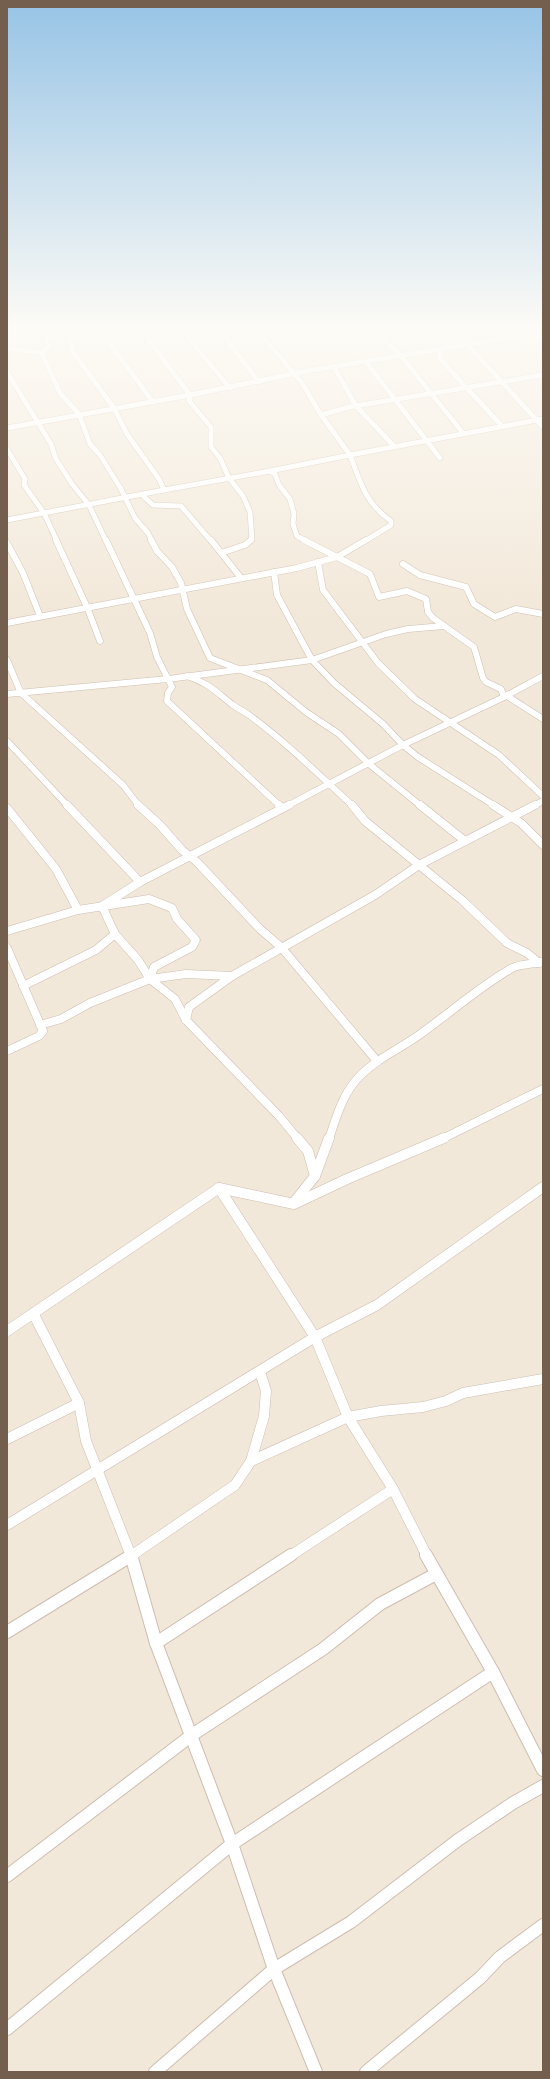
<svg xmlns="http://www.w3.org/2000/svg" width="550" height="2079" font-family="Commissioner,sans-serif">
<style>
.residential{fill:#f2e8d9}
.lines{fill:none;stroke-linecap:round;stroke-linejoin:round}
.street-far4-casing{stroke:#cdbeb0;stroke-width:6}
.street-far3-casing{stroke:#cdbeb0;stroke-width:7}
.street-far2-casing{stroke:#cdbeb0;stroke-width:9}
.street-far1-casing{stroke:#cdbeb0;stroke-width:11}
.street-casing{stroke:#cdbeb0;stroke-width:14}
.street-far4{stroke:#fff;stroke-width:5}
.street-far3{stroke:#fff;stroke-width:6}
.street-far2{stroke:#fff;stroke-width:8}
.street-far1{stroke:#fff;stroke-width:10}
.street{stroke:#fff;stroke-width:12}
</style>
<rect width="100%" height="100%" fill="#fbf6ea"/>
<rect class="residential" x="7" y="328" width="536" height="1744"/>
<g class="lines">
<defs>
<g id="street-far4">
<path d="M84,328L80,334H63L46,340L49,346L43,353V356L60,393L79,414L90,444L100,455L121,489L135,518L148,533L152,541"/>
<path d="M140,328L190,395L189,401L211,427V447L220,458L229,478L243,496L250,512L252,539L250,541"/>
<path d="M180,328L230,388"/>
<path d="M218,328L259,382"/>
<path d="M256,328L302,383L321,415L350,455L270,471L275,474L279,485L290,499L294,514L293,524L297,536L306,541"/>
<path d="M374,328L401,356L463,433"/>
<path d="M535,334L543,342"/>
<path d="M111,345L153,402"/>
<path d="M468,345L543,427"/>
<path d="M7,348L43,353"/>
<path d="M440,348V359L502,426"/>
<path d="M366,362L440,458"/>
<path d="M334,367L356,406L394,446"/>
<path d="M7,372L51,444L56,459L72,484L89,505L106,541"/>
<path d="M321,415L349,407L543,375"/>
<path d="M7,428L190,395L307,371L543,332"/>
<path d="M7,449L25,479L24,485L44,513L57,541"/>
<path d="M164,490L270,471"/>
<path d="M142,495L153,505L181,506L211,541"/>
<path d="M7,520L164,490L159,479L127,434L114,408L73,352L70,340L80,334"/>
<path d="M365,541L391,525V521C365,503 361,483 350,455L543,419"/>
</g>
<g id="street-far3">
<path d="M56,540L87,607L100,641"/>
<path d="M106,540L150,633L157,657L172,687L168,693L167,701L280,806"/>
<path d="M151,540L157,551L172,567L181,583L187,609L210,658L267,680L306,712L339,734L369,764L421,806"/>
<path d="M211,540L241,578"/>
<path d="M304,540L370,574L379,597L407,591L426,599L428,612L433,618L474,647L483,678L486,682L501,689L504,697"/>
<path d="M7,543L23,573L40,616"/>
<path d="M221,553L245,545L251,540"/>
<path d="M318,562L323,590L378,663L415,699L499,755L543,796"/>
<path d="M403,564L420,575L466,587L474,604L495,617L516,609L543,614"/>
<path d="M274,572L277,595L312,660L334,683L383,724L403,745L418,757L495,806"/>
<path d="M7,623L297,568L337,557L366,540"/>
<path d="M7,660L21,693L123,785L139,806"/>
<path d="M187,676C209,683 216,692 233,705C238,709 244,711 249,715C286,742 319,775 353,806"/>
<path d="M7,694L168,679L312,660L386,634L408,629L444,626"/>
<path d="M507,696L543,719"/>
<path d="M7,741L68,806"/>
<path d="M287,806L403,745L504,697L543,676"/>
<path d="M533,806L543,801"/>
</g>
<g id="street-far2">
<path d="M67,805L140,882"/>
<path d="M138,805L160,825L182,850L197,862L260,929L281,947L377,1061"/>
<path d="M279,805L282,808"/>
<path d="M352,805L365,821L462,900L507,943L527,953L539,963"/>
<path d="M420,805L465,841"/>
<path d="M493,805L521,823L543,845"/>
<path d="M7,808L56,869L78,910"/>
<path d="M7,931L78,910L149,899L172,908L177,919L196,940L192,947L154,967L150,979"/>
<path d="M115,934L138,960L150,979L175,999L186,1020L279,1116L298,1139"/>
<path d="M7,948L43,1031L39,1036L7,1051"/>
<path d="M23,986L96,950L115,934L102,906L140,882L289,805"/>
<path d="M186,1020L189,1007L232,976"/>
<path d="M40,1025L61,1019L90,1003L150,979L186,974L232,976L375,895L419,865L535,805"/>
<path d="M329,1139C336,1118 342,1096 357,1079C374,1060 398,1050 419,1035C450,1013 479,987 512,968C520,964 533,964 542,962"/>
<path d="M442,1139L543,1089"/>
</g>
<g id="street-far1">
<path d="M297,1138L308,1151L315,1176"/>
<path d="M219,1188L315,1337L348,1417L393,1489L427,1556"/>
<path d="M295,1201L315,1176L329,1138"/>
<path d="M34,1315L79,1403L86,1441L131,1556"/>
<path d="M7,1331L219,1188L294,1204L347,1179L444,1138"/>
<path d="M7,1439L79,1403"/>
<path d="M251,1461L348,1417L381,1411L423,1407L446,1401L463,1393L543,1379"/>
<path d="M7,1525L315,1337L377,1305L543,1187"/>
<path d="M131,1556L235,1485L251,1461L264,1416L266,1391L260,1372"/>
<path d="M290,1556L393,1489"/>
</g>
<g id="street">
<path d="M131,1555L156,1643L232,1844L274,1969L316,2072"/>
<path d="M426,1555L493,1672L543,1770"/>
<path d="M7,1632L132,1555"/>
<path d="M156,1643L291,1555"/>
<path d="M7,1876L192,1735L323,1649L380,1604L436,1574"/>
<path d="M7,2029L232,1844L493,1672"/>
<path d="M155,2072L274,1969L351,1922L458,1840L513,1803L543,1786"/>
<path d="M366,2072L480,1978L500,1957L543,1925"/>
</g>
</defs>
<use href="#street-far4" class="street-far4-casing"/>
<use href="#street-far3" class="street-far3-casing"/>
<use href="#street-far2" class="street-far2-casing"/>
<use href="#street-far1" class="street-far1-casing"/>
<use href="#street" class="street-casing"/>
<use href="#street-far4" class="street-far4"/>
<use href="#street-far3" class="street-far3"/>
<use href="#street-far2" class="street-far2"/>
<use href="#street-far1" class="street-far1"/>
<use href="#street" class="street"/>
</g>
<linearGradient id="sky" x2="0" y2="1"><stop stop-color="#97c4e6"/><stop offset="0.53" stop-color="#fdfbf6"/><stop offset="1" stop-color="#fdfbf6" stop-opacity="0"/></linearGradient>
<rect width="550" height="620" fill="url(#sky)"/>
<rect width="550" height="2079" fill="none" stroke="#745f4f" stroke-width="16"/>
</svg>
